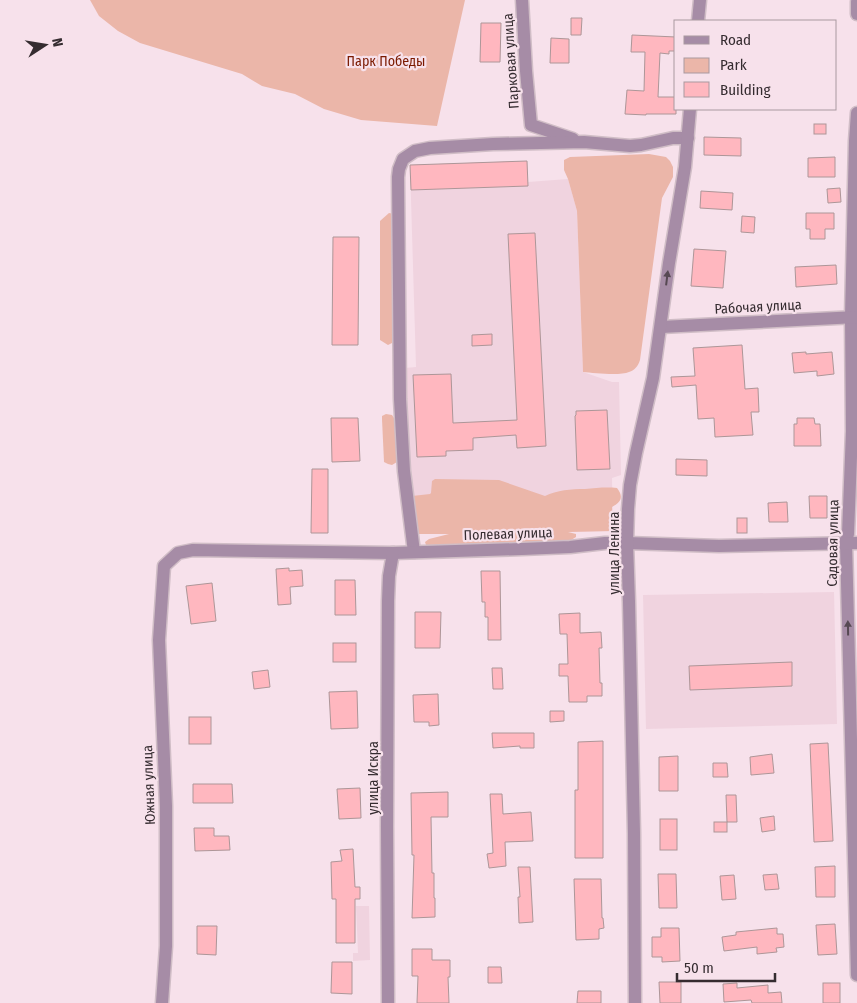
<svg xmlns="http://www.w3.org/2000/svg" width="857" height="1003" font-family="'Fira Sans Condensed',sans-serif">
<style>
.built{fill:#f0d3df}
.green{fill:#ebb6a9}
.building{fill:#ffb7bf;stroke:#ad9698}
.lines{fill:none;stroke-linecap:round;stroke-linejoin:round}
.minor-casing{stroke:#d0bdc6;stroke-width:15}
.tertiary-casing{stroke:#d0bdc6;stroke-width:15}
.minor{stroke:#a68ca6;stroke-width:12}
.tertiary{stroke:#a68ca6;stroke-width:12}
.oneway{fill:#574953}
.labels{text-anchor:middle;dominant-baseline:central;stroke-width:4.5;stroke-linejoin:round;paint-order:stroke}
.park-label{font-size:14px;fill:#7b1a00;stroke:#f7e1eb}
.street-label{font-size:14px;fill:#352c30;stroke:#f7e1eb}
</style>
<rect width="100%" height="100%" fill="#f7e1eb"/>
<g class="built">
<path d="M527,161L528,182L568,179L577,211L583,372L612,382H619L621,475L612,478L613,531L417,534L412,496L405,368L416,367L410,165Z"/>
<path d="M834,592L837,724L646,729L643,595Z"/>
<path d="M356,906H369L370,960L353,961V953H358Z"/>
</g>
<g class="green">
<path d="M90,0H465L437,126L361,120L324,109L295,94L262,86L242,74L140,43L118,31L99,16Z"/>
<path d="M649,154L666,157L670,161L673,167V177L662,198L640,360C638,366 635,370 629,372C620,376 594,373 583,372L577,211L568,179L564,170V160L570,157Z"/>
<path d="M389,213L394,214V226L392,269L393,341L392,343L388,345L380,340V221Z"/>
<path d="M386,414L392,415L394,418L397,462L392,465L388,464L384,462L382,419V416Z"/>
<path d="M435,479L499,480L545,496C557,490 571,489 585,489C596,488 606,487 617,488C624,497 621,502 612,507L613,531L568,532L576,534V537L568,542L431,546L426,545L425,542L429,539L449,534H417L412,496L430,494L431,493L432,481Z"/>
</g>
<g class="building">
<path d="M571,18H582L581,35H571Z"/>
<path d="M481,23H501L500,62H480Z"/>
<path d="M632,35L676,37V51H669V54L660,53L658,97H676V114H646V115L625,114L627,90L644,91L645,52H631Z"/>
<path d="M551,38L569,39V63H550Z"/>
<rect x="814" y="124" width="12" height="10"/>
<path d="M704,137L741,138V156L704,155Z"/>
<path d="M835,157V177H808V158Z"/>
<path d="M527,161L528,186L411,190L410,165Z"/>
<path d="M840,188L841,202L828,203L827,189Z"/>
<path d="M701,191L733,193L732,210L700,208Z"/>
<path d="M806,213H834V229H825V239H810V229H806Z"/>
<path d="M742,216L755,217L754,233L741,232Z"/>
<path d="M535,233L546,446L517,448L516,435L473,438V450L446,451V456L417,457L413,375L451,374L453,423L517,420L508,234Z"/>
<path d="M333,237H359L358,345H332Z"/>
<path d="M694,249L726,251L723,288L691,286Z"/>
<path d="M836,265L837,284L796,287L795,267Z"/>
<path d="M492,334V345L472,346V335Z"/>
<path d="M742,345L745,389L758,388L759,412H751L753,435L715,437L714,418L698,419L696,385L672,387L671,377L695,376L693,348Z"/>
<path d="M806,352V354L832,352L834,374L817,376V371L794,373L792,353Z"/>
<path d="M607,410L610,469L577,470L575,416L576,415V411Z"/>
<path d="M331,418H358L360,461L332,462Z"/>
<path d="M797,418H814L815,424H820L821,446H794V424H797Z"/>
<path d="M676,459L707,460V476L676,475Z"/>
<path d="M312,469H328V533H311Z"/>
<path d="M809,496H827V518H810Z"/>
<path d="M787,502L788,522H769L768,503Z"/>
<rect x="737" y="518" width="10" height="15"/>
<path d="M289,568V571L302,570L303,586L290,587L291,604L278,605L276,569Z"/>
<path d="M481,571H500L501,640H488V617H485V602H482Z"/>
<path d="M335,580H355L356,615H335Z"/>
<path d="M212,583L216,621L191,624L186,586Z"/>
<path d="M415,612H441L440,648H415Z"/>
<path d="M580,613V633L601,632L602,648H599L600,683H602V696H587V702H569L568,676H559V664H568L567,634H560L559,614Z"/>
<rect x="333" y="643" width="23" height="19"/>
<path d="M792,662V686L690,690L689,666Z"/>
<path d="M492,668H502L503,689H493Z"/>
<path d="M268,670L270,687L254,689L252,672Z"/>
<path d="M357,691L358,728L331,729L329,692Z"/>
<path d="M438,694L439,725L429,726V722H414L413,695Z"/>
<path d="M550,711H564V721L550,722Z"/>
<rect x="189" y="717" width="22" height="27"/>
<path d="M492,733H534V748H520V746L493,748Z"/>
<path d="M603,741V858H575V790H578V742Z"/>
<path d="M828,743L833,841L814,842L810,744Z"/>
<path d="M772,754L774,773L751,775L750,757Z"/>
<path d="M678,756V791H659V757Z"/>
<path d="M713,763H727L728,777H713Z"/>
<path d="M193,784H232L233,803H193Z"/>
<path d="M360,788L361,818L339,819L337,789Z"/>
<path d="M448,792V817H431L432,873H434V898H435V917L412,918L414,855H412L411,793Z"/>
<path d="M490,794H502L503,814L531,812L533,841L505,842L506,866L489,868L487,854L493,853Z"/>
<path d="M726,795H736L737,822H727Z"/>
<path d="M774,816L775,830L762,832L760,818Z"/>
<rect x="660" y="819" width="17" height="31"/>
<rect x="714" y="822" width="13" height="10"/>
<path d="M194,828H214V836H229L230,850L195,851Z"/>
<path d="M353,849L355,887H360V899H355V943H336V899H332L331,862L342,861L340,850Z"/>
<path d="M835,866V897H816L815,867Z"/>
<path d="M518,867H530L533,922L519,923L518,897H520Z"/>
<path d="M658,874H676L677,908H659Z"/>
<path d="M777,874L779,889L765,890L763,875Z"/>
<path d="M734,875L736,899L722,900L720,876Z"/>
<path d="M574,879H601L602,918H603L604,928L599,929V939L576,940Z"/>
<path d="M835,924L837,954L818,955L816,925Z"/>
<path d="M197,926H217L216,955L197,954Z"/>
<path d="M661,928H679L680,961L662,962V957H652V937H661Z"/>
<path d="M777,928V934H783L784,947L776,948L777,952L757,954V947L724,951L722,937L736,935V932Z"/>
<path d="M412,949H432V960H450V977H448L449,1003H417L418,976H412Z"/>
<path d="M332,962H352V994L331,993Z"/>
<path d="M488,967H501L502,983H488Z"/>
<path d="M659,982H681V1003H660Z"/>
<path d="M737,983V988L768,985V993L781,992L782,1003H752L751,1000L724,1002L723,984Z"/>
<rect x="823" y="983" width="17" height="20"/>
<path d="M578,991H601V1003H577Z"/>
</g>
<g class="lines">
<defs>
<g id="minor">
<path d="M522,0L526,71L531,125L573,139"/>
<path d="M857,2V14"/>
<path d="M857,113L855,141L851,317L852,431L848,534L846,543L857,975"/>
<path d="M661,327L857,317"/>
<path d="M414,552L404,471L400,399L398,177L399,169L403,159L415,151L430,148L493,144L584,142L630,146L641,145L673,138H688"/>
<path d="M162,1003L166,946V806L159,640L164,566L178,553L193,550L393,553L522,549L570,547L605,543H627L719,546L857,543"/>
<path d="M388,1003L387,827L388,601L389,576L393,553"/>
</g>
<g id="tertiary">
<path d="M698,21L700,0"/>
<path d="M635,1003L634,833L629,602L627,543L628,509L630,485L636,453L653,378L669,263L685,167L690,109"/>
</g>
</defs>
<use href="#minor" class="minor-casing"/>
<use href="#tertiary" class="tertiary-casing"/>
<use href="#minor" class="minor"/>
<use href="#tertiary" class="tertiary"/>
</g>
<defs><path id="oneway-solid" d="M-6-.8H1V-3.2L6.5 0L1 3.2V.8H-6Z" transform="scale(1.25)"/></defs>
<g class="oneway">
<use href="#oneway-solid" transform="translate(667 278) rotate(-83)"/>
<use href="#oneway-solid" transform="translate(848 628) rotate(-91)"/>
</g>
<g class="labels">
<g class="park-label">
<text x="386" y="61">Парк Победы</text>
</g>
<g class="street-label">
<text transform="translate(511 61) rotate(-94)">Парковая улица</text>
<text transform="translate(758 307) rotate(-3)">Рабочая улица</text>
<text transform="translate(508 534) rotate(-2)">Полевая улица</text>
<text transform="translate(833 543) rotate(-89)">Садовая улица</text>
<text transform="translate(614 553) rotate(-90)">улица Ленина</text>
<text transform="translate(373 778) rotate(-90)">улица Искра</text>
<text transform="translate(149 785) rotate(-92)">Южная улица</text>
</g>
</g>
<rect x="674" y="20" width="162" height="90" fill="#f7e1eb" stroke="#a999a0"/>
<rect x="684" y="36" width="25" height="8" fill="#a68ca6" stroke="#a999a0"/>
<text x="720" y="45" font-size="15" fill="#352c30">Road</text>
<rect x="684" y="58" width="25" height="15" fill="#ebb6a9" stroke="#a999a0"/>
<text x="720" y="70" font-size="15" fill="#352c30">Park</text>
<rect x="684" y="82" width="25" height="15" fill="#ffb7bf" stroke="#a999a0"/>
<text x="720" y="95" font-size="15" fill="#352c30">Building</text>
<g transform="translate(45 45) rotate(78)" stroke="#f7e1eb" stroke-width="4" paint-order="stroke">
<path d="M0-4L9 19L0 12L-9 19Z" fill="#352c30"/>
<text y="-8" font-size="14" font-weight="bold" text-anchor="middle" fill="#352c30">N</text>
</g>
<path d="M677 973v8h98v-8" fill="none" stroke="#352c30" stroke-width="2.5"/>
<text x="684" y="973" font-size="15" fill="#352c30" stroke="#f7e1eb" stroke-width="4" paint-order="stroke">50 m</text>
</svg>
